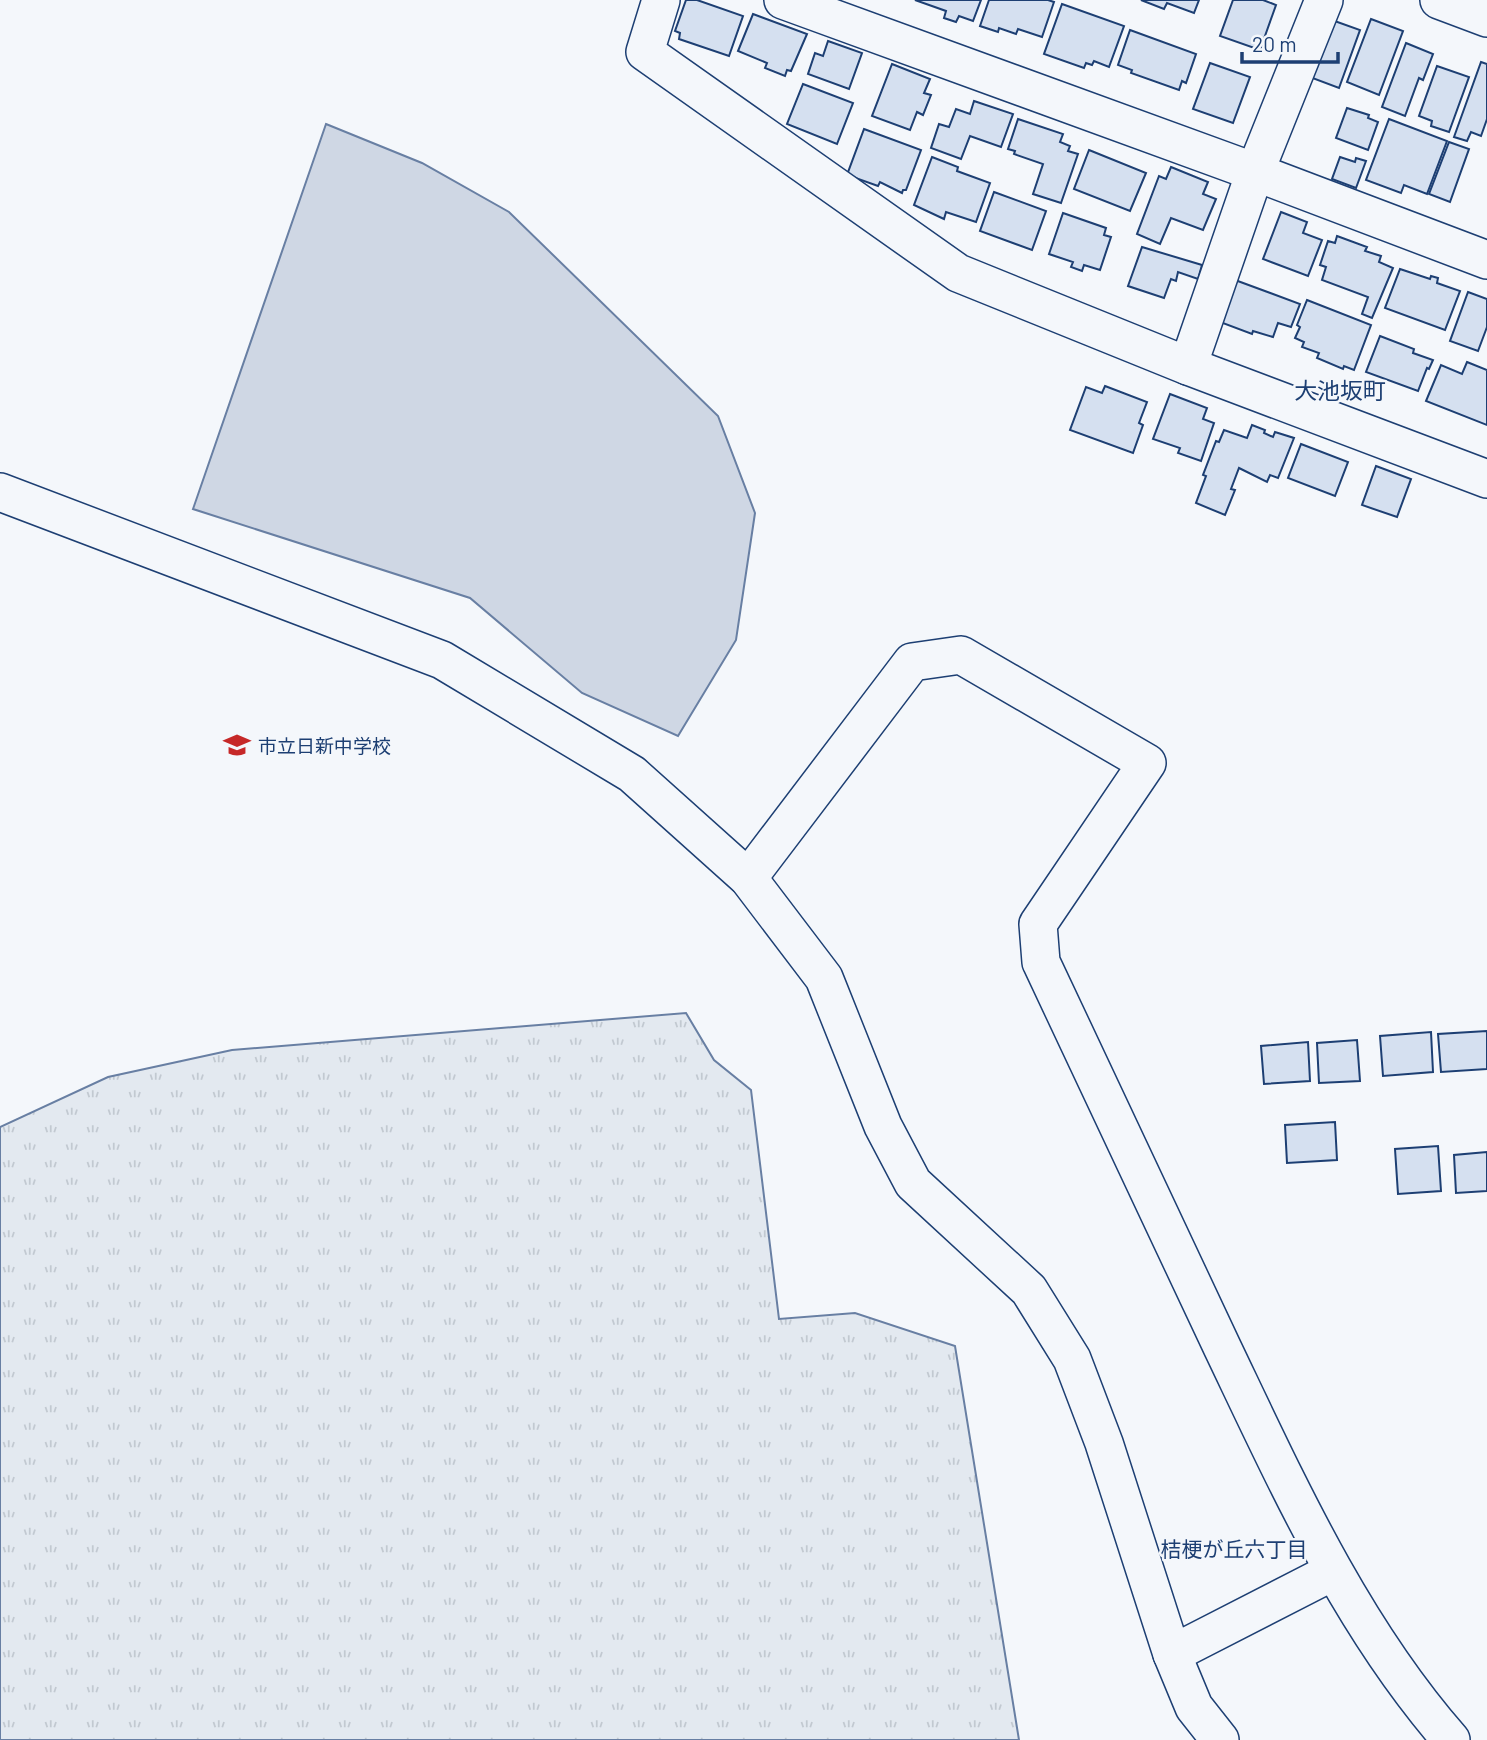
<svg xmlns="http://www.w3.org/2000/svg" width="1487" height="1740" font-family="Barlow,'Noto Sans JP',sans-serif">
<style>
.park{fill:url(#park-tufts);stroke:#687fa3;stroke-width:2}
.water{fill:#cfd7e4;stroke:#687fa3;stroke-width:2}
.building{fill:#d5e0f0;stroke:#1d3f73;stroke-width:2}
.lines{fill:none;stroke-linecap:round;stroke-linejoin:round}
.minor-casing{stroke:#1d3f73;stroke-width:40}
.minor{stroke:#f4f7fb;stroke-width:37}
.labels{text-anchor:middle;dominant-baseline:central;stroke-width:5;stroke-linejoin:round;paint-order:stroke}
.poi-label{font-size:19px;fill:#1d3f73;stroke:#f4f7fb;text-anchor:start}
.neighbourhood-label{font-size:21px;fill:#1d3f73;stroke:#f4f7fb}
.quarter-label{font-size:23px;fill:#1d3f73;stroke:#f4f7fb}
</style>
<defs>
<pattern id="park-tufts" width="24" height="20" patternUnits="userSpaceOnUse" patternTransform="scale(1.75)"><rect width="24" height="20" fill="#e3e9f0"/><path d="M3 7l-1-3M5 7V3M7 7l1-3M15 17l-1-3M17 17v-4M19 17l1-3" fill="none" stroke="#c2c9d1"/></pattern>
</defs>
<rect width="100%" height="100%" fill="#f4f7fb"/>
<path class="park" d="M686,1013L714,1060L751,1090L779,1319L855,1313L955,1346L1019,1740H0V1127L108,1077L232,1050Z"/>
<path class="water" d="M326,124L422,163L509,212L718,416L755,513L736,640L678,736L582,693L470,598L193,509Z"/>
<g class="building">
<path d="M686,0H697L743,16L729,56L679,39L680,33L675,31Z"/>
<path d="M915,0H981L973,21L959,16L956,22L944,18L946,11Z"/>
<path d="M989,0H1048L1054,2L1042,37L1018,29L1016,34L999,28L998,32L980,26Z"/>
<path d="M1141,0H1199L1194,13L1167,3L1164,9Z"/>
<path d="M1233,0H1263L1276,5L1260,50L1220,36Z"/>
<path d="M1062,4L1124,26L1109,67L1094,61L1092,65L1086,63L1084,68L1044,54Z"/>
<path d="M753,14L807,34L791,71L787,70L785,76L765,68L767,63L738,51Z"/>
<path d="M1329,19L1360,30L1339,88L1307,76Z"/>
<path d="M1371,19L1403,31L1379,95L1347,82Z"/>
<path d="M1130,30L1196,54L1186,83L1182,81L1179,90L1131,73L1132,70L1118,65Z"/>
<path d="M828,41L862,53L849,89L808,74L815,53L823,56Z"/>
<path d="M1406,43L1433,54L1423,80L1419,78L1405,116L1382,107Z"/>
<path d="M1481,62L1487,64V119L1481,136L1471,132L1467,141L1454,137Z"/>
<path d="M1210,63L1250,77L1233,123L1193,109Z"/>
<path d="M892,64L930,79L924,93L931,95L923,115L917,112L910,130L872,116Z"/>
<path d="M1437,66L1469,77L1449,132L1431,126L1432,121L1419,116Z"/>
<path d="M803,84L853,103L837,144L787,124Z"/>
<path d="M974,101L1013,114L1001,147L970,136L961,159L931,148L939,124L949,127L956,109L970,114Z"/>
<path d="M1347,108L1369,115L1368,118L1378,122L1368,150L1336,138Z"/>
<path d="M1018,119L1063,134L1060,142L1070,146L1068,151L1078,154L1061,203L1033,194L1043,164L1014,154L1015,151L1008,149Z"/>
<path d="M1389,119L1447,141L1427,194L1404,185L1401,193L1366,180Z"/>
<path d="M864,129L921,150L906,190H903L902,193L880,182L878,186L847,175Z"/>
<path d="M1449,142L1469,149L1450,202L1429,194Z"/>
<path d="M1089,150L1146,173L1130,211L1074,189Z"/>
<path d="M932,157L958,167L957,171L990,183L976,222L946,212L944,219L914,205Z"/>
<path d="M1340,157L1355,162L1356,158L1366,161L1356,188L1332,179Z"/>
<path d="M1171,167L1208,182L1203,194L1216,199L1203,230L1171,218L1160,244L1137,234L1159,176L1166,179Z"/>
<path d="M994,192L1046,211L1032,250L980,231Z"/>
<path d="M1281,212L1307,222L1303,233L1322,240L1308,276L1263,259Z"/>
<path d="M1063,213L1106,228L1104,235L1111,237L1100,270L1084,265L1082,271L1071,267L1073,262L1049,254Z"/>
<path d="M1337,236L1367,247L1365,251L1381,256L1379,262L1393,268L1372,318L1362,314L1368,297L1322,280L1326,267L1320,265L1328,241L1335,243Z"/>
<path d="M1142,247L1202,265L1198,279L1178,272L1176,281L1171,279L1164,298L1128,286Z"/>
<path d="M1400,269L1430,279L1431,276L1438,278L1437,283L1460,291L1445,330L1385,308Z"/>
<path d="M1235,280L1300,304L1291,327L1278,323L1273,337L1253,331L1252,334L1220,322Z"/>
<path d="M1468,292L1487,299V327L1478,351L1450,341Z"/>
<path d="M1307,300L1371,325L1354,370L1344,366L1343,369L1317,358L1319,353L1302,347L1304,342L1295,338L1300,327L1297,325Z"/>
<path d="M1380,336L1414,349L1413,353L1433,360L1429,369L1427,368L1418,391L1366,372Z"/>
<path d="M1467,362L1487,370V425L1426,401L1441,365L1462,374Z"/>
<path d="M1105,386L1147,402L1139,423L1143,425L1133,453L1070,430L1086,387L1102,393Z"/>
<path d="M1170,394L1207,408L1203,419L1214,423L1201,461L1178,453L1180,448L1153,439Z"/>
<path d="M1252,425L1265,430L1264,433L1273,437L1275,432L1294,438L1278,478L1270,475L1267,482L1239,468L1231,489L1235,490L1225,515L1196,503L1206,476L1203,475L1216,441L1219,442L1224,430L1247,438Z"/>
<path d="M1301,444L1348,462L1335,496L1288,478Z"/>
<path d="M1376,466L1411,479L1397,517L1362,505Z"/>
<path d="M1487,1031V1069L1441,1072L1438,1034Z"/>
<path d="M1431,1032L1433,1072L1383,1076L1380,1036Z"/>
<path d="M1357,1040L1360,1081L1319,1083L1317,1043Z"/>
<path d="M1308,1042L1310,1081L1264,1084L1261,1046Z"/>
<path d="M1335,1122L1337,1160L1287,1163L1285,1125Z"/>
<path d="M1438,1146L1441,1191L1398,1194L1395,1149Z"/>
<path d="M1487,1152V1191L1456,1193L1454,1155Z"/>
</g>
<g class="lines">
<defs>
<g id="minor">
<path d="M661,0L645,52L958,273L1188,366L1487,479"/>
<path d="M783,0L1255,172L1487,260"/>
<path d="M1439,0L1487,18"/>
<path d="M1188,366L1255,172L1324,0"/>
<path d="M0,492L442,660L632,774L748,878L824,978L883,1126L913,1183L1029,1290L1072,1359L1104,1443L1172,1654L1194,1707L1220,1740"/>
<path d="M748,878L912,662L961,655L1147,763L1038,924L1041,962C1102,1091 1163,1220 1223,1349C1288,1485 1351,1626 1451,1740"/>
<path d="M1172,1654L1332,1572"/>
</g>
</defs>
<use href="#minor" class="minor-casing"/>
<use href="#minor" class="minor"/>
</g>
<defs>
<symbol id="school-bare" viewBox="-9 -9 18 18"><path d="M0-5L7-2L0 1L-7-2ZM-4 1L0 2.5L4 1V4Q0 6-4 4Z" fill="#c62828" stroke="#f4f7fb" stroke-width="2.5" paint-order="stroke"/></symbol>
</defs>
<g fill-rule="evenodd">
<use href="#school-bare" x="218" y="726" width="38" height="38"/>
</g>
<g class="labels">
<g class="poi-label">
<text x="258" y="745">市立日新中学校</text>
</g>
<g class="neighbourhood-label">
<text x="1234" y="1548">桔梗が丘六丁目</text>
</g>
<g class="quarter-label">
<text x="1340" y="390">大池坂町</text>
</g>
</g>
<path d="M1242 52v10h96v-10" fill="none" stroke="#1d3f73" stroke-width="3.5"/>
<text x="1252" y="52" font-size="21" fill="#1d3f73" stroke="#f4f7fb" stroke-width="5" paint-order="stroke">20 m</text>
</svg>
